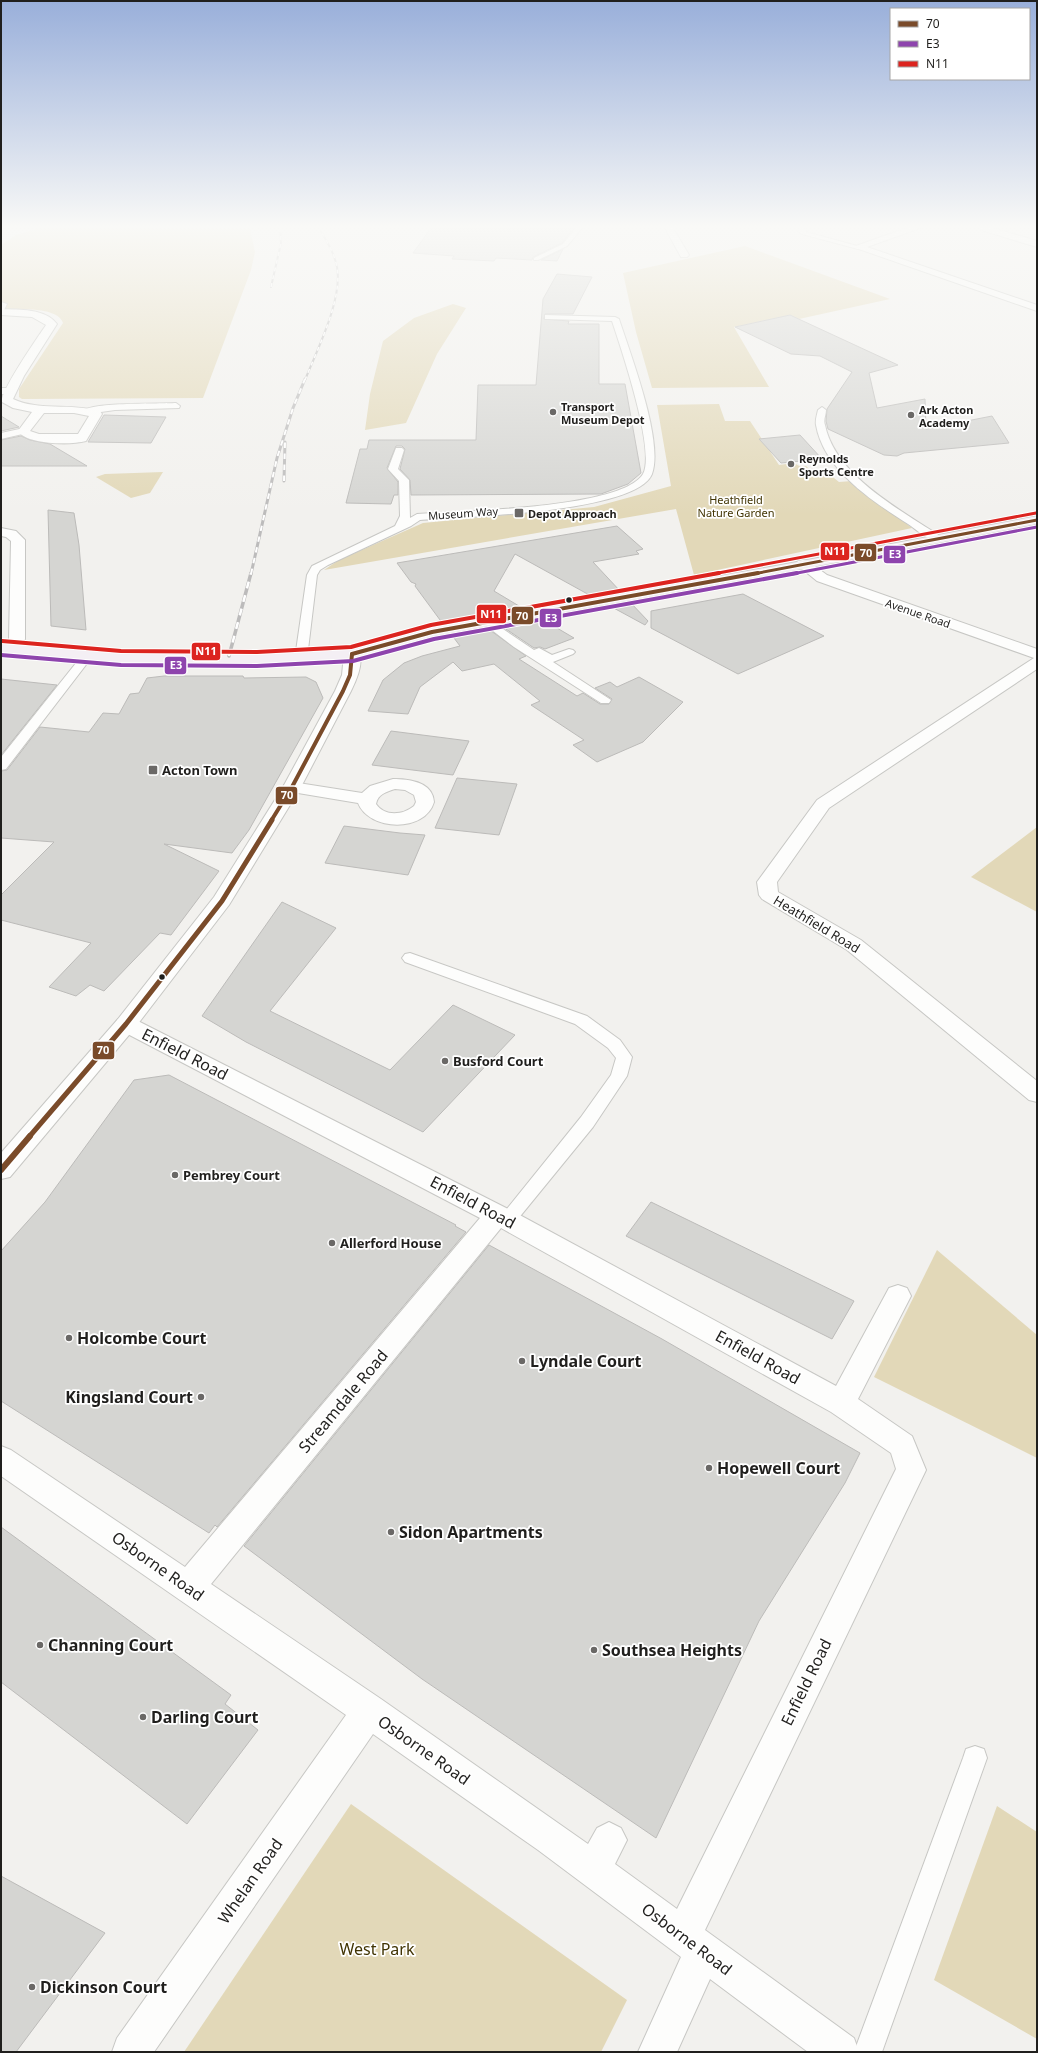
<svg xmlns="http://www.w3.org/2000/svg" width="1038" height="2053" font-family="'Noto Sans',sans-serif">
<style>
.green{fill:#e2d8b8}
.building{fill:#d5d5d2;stroke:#bcbbb9}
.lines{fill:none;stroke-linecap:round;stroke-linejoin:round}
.service-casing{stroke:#c7c7c4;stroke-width:2}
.minor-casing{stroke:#c7c7c4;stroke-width:2}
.tertiary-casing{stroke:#c7c7c4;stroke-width:2}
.primary-casing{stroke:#cecdcb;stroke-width:2}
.service{fill:#fdfdfc;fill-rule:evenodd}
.minor{fill:#fdfdfc;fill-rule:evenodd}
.tertiary{fill:#fdfdfc;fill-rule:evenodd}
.primary{fill:#f4eff4;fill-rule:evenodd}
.rail-far2-casing{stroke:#bcbbbb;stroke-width:2}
.rail-far1-casing{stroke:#bcbbbb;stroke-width:3}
.rail-casing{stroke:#bcbbbb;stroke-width:3.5}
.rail-far2{stroke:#fff;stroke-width:1.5;stroke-dasharray:4;stroke-linecap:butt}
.rail-far1{stroke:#fff;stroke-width:2;stroke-dasharray:5.5;stroke-linecap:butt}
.rail{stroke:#fff;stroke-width:2.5;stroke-dasharray:7;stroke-linecap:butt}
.bus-1-far3-casing{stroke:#fff;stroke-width:5}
.bus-1-far2-casing{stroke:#fff;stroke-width:6}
.bus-1-far1-casing{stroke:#fff;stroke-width:8}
.bus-1-casing{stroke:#fff;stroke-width:9}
.bus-2-far1-casing{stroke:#fff;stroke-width:5}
.bus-2-casing{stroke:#fff;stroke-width:6}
.bus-3-far1-casing{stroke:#fff;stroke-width:5}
.bus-3-casing{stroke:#fff;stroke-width:6}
.bus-1-far3{stroke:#7a4b2a;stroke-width:3}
.bus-1-far2{stroke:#7a4b2a;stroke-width:4}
.bus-1-far1{stroke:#7a4b2a;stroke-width:5}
.bus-1{stroke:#7a4b2a;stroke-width:6}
.bus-2-far1{stroke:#8e44ad;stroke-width:3}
.bus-2{stroke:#8e44ad;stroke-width:4}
.bus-3-far1{stroke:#dc241f;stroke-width:3}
.bus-3{stroke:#dc241f;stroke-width:4}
.poi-dot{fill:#6a6866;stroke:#fff;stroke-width:1.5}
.bus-dot{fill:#201f1d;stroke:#fff;stroke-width:1.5}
.labels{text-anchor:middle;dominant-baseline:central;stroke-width:3.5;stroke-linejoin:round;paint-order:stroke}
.far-poi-label{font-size:11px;font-weight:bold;fill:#201f1d;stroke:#fff;text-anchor:start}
.far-park-label{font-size:11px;fill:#413403;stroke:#fff}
.far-street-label{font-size:11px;fill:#201f1d;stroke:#fff}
.poi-label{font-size:13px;font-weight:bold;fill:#201f1d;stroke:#fff;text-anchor:start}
.street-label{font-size:13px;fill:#201f1d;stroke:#fff}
.near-street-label{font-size:16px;fill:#201f1d;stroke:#fff}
.near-poi-label{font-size:16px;font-weight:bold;fill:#201f1d;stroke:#fff;text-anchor:start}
.near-park-label{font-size:16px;fill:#413403;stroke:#fff}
.line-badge{stroke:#fff;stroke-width:1.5}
.badge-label{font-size:11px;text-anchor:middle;font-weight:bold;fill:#fff}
</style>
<rect width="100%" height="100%" fill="#f2f1ee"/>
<g class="green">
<path d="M39,228L250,229L255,252L251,270L203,398L22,399L19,397V389L63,323C58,306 16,309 1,310V245L16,235Z"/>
<path d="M745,246L890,299L799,319L790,315L734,327L769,387L652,388L636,332L623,273Z"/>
<path d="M453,304L466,308L437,354L406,423L365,430L370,394L383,341L414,318Z"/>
<path d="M719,404L725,421H750L779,465L794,463L801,467L806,466L814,473L829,474L839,482L852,481L912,528L694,575L676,509L324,570L339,560L423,523L594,507L671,486L657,405Z"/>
<path d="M163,472L150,493L131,498L96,477L105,474Z"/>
<path d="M1037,827V912L971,877Z"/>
<path d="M937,1250L1037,1335V1458L874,1377Z"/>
<path d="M351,1804L627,2000L601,2052H184Z"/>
<path d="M997,1806L1037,1832V2039L934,1980Z"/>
</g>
<g class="building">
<path d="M431,228H574L562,243L533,257L532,260L496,258L494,261L452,259L454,256L413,253Z"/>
<path d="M563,249L557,261L541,260Z"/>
<path d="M557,274L592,277L573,314H545L544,319L569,321L568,324H599V384H625L641,473L628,484L601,494L411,495L410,480L400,469L405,449L402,446H396L387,468L398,482V495H394L391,504L346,503L360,449H367L369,440H476L478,385H536L543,299Z"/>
<path d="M790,315L898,365L869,373L877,408L925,399L926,429L992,416L1009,443L904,453L897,456L884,455L828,429L826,421L827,409L852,372L820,356L791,354L735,327Z"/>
<path d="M104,415L166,417L151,443L88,442Z"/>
<path d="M1,416L19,427L1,431Z"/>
<path d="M800,435L822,459L781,463L759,439Z"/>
<path d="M21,436L30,440L50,444L87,466H1V440Z"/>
<path d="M48,510L74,513L79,545L86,630L51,626Z"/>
<path d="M617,526L643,549L636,551L639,554L593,562L621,592L593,597L515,554L494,591L524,609L443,624L415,586L416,584L411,582L397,563Z"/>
<path d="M743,594L824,636L738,674L651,628V611Z"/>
<path d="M630,602L648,621L645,625L610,606Z"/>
<path d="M540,618L574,638L545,649L540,647L534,648L500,625Z"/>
<path d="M487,628L526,656L519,659L577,696L583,693L600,704H609L612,699L595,688L610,682L617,687L639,677L683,702L643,742L597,762L573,745L584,740L531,705L540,701L494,664L462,671L453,662L420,687L408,714L368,711L383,680L404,663L422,656L460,646L451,634Z"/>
<path d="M164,676H243L244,678L306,677L316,682L323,698L249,830L232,853L164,844L219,871L171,935L160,933L104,991L90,985L76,996L49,987L91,943L1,920V895L54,842L1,838V771L7,770L40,727L89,732L103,713L119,714L130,694L139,693L147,678Z"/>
<path d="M1,679L57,685L1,755Z"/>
<path d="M391,731L469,741L453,775L372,765Z"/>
<path d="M457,778L517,784L499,835L435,828Z"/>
<path d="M344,826L400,833L425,835L408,875L325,863Z"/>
<path d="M282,902L336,928L270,1011L390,1070L453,1005L515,1035L423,1132L246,1042L202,1016Z"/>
<path d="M169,1075L456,1225L455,1226L466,1232L217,1527L215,1525L209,1533L1,1401V1251L45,1202L134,1080Z"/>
<path d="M651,1202L854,1301L832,1339L626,1236Z"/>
<path d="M489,1245L662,1339L860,1453L845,1483L759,1621L656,1838L422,1679L244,1546Z"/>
<path d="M1,1527L231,1695L225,1704L258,1730L187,1824L1,1682Z"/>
<path d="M1,1876L105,1933L16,2052H1Z"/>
</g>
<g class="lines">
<defs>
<g id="service">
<path d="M576,228H582L567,246L538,260H534V258L563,244Z"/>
<path d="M800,228H804L806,232L861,247L858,249L802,234L798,231Z"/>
<path d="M1,302L7,304L4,310H1Z"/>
<path d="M545,315L615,317L619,319C630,353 664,441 652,474C637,513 459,517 420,520L411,526L328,565L320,570L317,575L307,658L305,660H297L295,658L307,575L312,566L395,526L400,516L399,481L388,469L396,448H402L404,450L398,469L409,480L410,518L417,514C458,511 622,509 643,474C656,451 621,348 612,321L548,319H545Z"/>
<path d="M1,388H10L14,391L10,394H1Z"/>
<path d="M176,403L180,406L179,408L115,410L87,414L83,411C92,402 160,404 176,403Z"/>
<path d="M822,407L826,410C826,415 823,420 825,425C835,475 900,510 940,536L941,538L940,540C930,543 916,529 908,524C872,501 824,470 816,425C815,420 817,415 818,410Z"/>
<path d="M24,428L27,429V433L1,439V433Z"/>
<path d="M488,619L534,650L539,648L552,655L569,649L573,650L575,652L573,654L553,662L611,700L609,703H601L514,647L484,624L482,622Z"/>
<path d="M88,652L94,655L92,657L6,769L1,770V757L84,653Z"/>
<path d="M410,953L587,1016L620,1040L632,1057L627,1076L593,1127L513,1225L507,1227L501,1225L498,1220L581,1117L611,1075L616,1058L608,1048L575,1024L405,962L402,958L405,954Z"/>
<path d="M975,1746L984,1749L987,1758L882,2052H854L963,1758L966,1749Z"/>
</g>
<g id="minor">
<path d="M665,228H673L689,255L687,257H681Z"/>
<path d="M907,228H920L867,247L1037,305V311L853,247Z"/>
<path d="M980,228H993L1037,241V247L981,230Z"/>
<path d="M1,309C19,310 45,308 57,324L24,376L13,399C38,411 71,403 100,411L102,414L86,441C71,445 27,445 18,431L32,412L13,408L2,402C0,391 38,337 46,325L32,317L1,315ZM44,413H74L89,416L78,434H39L30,431Z"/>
<path d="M1,528L16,531L25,540V639L21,652H9L7,649L9,639L11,541L6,537L1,536Z"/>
<path d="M803,560L808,561L827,575L1037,649V669L829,808L777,882L778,892L861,940L1037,1081V1102L1029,1100L847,950L762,899L759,895L757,882L817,800L1034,658L817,581L796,564L798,561Z"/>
<path d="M393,779C409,779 433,782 434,802C425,833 369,831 358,803L286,791L283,787L286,783L292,782L362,793L370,786ZM395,789L405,790L414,795L416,802L414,806C403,815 385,817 376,804C378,794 386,792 395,789Z"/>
<path d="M126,1016L134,1019L516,1213L836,1386L889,1288L898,1285L907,1288L911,1296L858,1399L912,1436L926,1470L705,1930L854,2038L859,2052H808L710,1979L677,2052H638L681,1957L538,1850L373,1734L154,2052H112L117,2038L346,1715L1,1476V1446L11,1450L185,1567L480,1218L118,1029L115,1024L118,1019ZM501,1228L831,1412L891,1453L896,1469L677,1909L615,1864L627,1840L621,1828L609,1822L597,1828L588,1844L381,1699L211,1584Z"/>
</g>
<path id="tertiary" d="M352,649L358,651C365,661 356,681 351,691L301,787L229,905L134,1029L10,1177L1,1179V1153L118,1019L214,897L283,787L335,691L342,675L344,654L346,651Z"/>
<path id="primary" d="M1037,516V524L781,573L434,636L352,659L257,664L121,663L1,653V643L121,653L257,654L351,649L432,627L781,565Z"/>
</defs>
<use href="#service" class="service-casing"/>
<use href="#minor" class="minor-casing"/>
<use href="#tertiary" class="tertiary-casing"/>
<use href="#primary" class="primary-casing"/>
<use href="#service" class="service"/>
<use href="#minor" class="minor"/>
<use href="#tertiary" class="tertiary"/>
<use href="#primary" class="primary"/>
<defs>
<g id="rail-far2">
<path d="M271,287L281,243L280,228"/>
<path d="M305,380C317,350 343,299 337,267C334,252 326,240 319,228"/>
</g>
<g id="rail-far1">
<path d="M284,481L285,442"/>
<path d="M251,574L277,458L293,408L305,379"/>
</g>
<path id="rail" d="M229,656L251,573"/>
</defs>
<use href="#rail-far2" class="rail-far2-casing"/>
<use href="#rail-far1" class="rail-far1-casing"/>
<use href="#rail" class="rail-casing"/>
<use href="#rail-far2" class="rail-far2"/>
<use href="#rail-far1" class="rail-far1"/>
<use href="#rail" class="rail"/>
<defs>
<path id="bus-1-far3" d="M753,574L1037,520"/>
<g id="bus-1-far2">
<path d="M352,654L432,632L758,573"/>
<path d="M271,821L292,787L343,691L350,675L352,654"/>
</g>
<path id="bus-1-far1" d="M29,1137L126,1024L222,901L272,820"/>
<path id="bus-1" d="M1,1170L30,1136"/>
<path id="bus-2-far1" d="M792,574L1037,527"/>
<path id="bus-2" d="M1,655L121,665L257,666L353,661L434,639L797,573"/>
<path id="bus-3-far1" d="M713,574L1036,513"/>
<path id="bus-3" d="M2,641L121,651L257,652L351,647L431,625L719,573"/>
</defs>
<use href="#bus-1-far3" class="bus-1-far3-casing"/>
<use href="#bus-1-far2" class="bus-1-far2-casing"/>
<use href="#bus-1-far1" class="bus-1-far1-casing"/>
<use href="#bus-1" class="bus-1-casing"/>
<use href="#bus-2-far1" class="bus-2-far1-casing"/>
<use href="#bus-2" class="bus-2-casing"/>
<use href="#bus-3-far1" class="bus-3-far1-casing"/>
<use href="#bus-3" class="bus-3-casing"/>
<use href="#bus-1-far3" class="bus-1-far3"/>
<use href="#bus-1-far2" class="bus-1-far2"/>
<use href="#bus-1-far1" class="bus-1-far1"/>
<use href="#bus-1" class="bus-1"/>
<use href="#bus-2-far1" class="bus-2-far1"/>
<use href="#bus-2" class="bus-2"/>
<use href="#bus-3-far1" class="bus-3-far1"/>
<use href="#bus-3" class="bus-3"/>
</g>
<linearGradient id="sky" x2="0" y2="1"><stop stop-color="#99afda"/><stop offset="0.44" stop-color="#f9f9f7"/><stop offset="1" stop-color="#f9f9f7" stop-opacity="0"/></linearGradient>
<rect width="1038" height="515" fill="url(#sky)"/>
<g class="poi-dot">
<circle cx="553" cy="412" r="4"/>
<circle cx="911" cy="415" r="4"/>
<circle cx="791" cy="464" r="4"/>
<rect x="514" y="508" width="10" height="10" rx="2"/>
<rect x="148" y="765" width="10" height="10" rx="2"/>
<circle cx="445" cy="1061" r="4"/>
<circle cx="175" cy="1175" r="4"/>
<circle cx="332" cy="1243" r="4"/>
<circle cx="69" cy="1338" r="4"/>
<circle cx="522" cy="1361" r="4"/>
<circle cx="201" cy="1397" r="4"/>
<circle cx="709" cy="1468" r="4"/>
<circle cx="391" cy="1532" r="4"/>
<circle cx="40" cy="1645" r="4"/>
<circle cx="594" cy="1650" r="4"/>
<circle cx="143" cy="1717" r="4"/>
<circle cx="32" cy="1987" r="4"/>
</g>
<g class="bus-dot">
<circle cx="569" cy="600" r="3.5"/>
<circle cx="162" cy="977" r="3.5"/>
</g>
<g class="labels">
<g class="far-poi-label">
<text x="561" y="406">Transport<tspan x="561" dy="13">Museum Depot</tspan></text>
<text x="919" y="409">Ark Acton<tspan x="919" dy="13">Academy</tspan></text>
<text x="799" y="458">Reynolds<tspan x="799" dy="13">Sports Centre</tspan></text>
<text x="528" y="513">Depot Approach</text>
</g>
<g class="far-park-label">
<text x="736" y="499">Heathfield<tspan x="736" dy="13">Nature Garden</tspan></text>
</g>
<g class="far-street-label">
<text transform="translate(463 513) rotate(-4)">Museum Way</text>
<text transform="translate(918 613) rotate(19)">Avenue Road</text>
</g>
<g class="poi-label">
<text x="162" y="770">Acton Town</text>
<text x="453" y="1061">Busford Court</text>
<text x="183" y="1175">Pembrey Court</text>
<text x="340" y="1243">Allerford House</text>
</g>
<g class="street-label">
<text transform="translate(817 924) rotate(31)">Heathfield Road</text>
</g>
<g class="near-street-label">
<text transform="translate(185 1054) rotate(27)">Enfield Road</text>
<text transform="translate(473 1202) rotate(28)">Enfield Road</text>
<text transform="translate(758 1357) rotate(29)">Enfield Road</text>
<text transform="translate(343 1401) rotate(-50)">Streamdale Road</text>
<text transform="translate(158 1566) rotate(35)">Osborne Road</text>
<text transform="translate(806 1682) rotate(-64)">Enfield Road</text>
<text transform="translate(424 1750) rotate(35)">Osborne Road</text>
<text transform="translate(250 1881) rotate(-55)">Whelan Road</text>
<text transform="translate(687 1939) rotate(37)">Osborne Road</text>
</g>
<g class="near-poi-label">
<text x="77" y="1338">Holcombe Court</text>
<text x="530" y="1361">Lyndale Court</text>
<text x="193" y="1397" text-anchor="end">Kingsland Court</text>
<text x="717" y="1468">Hopewell Court</text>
<text x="399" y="1532">Sidon Apartments</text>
<text x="48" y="1645">Channing Court</text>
<text x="602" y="1650">Southsea Heights</text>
<text x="151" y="1717">Darling Court</text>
<text x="40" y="1987">Dickinson Court</text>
</g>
<g class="near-park-label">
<text x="377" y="1949">West Park</text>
</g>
</g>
<g class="line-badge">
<rect x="820" y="542" width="30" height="19" rx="4" fill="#dc241f"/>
<rect x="854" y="543" width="23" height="19" rx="4" fill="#7a4b2a"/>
<rect x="883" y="545" width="23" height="19" rx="4" fill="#8e44ad"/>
<rect x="476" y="604" width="31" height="20" rx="4" fill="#dc241f"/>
<rect x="511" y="606" width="23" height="19" rx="4" fill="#7a4b2a"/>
<rect x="539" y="608" width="23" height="20" rx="4" fill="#8e44ad"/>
<rect x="191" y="642" width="30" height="19" rx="4" fill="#dc241f"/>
<rect x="164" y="656" width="23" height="19" rx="4" fill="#8e44ad"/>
<rect x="275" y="786" width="23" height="19" rx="4" fill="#7a4b2a"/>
<rect x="92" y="1041" width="23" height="19" rx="4" fill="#7a4b2a"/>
</g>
<g class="badge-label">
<text x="835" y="555">N11</text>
<text x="866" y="557">70</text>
<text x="895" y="558">E3</text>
<text x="491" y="618">N11</text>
<text x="522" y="620">70</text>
<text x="551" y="622">E3</text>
<text x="206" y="655">N11</text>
<text x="176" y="669">E3</text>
<text x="287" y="799">70</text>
<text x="103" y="1054">70</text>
</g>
<rect width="1038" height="2053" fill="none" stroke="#201f1d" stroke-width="4"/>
<rect x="890" y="8" width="140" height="72" fill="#ffffff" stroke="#a6a5a5"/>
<rect x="898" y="21" width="20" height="6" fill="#7a4b2a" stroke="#a6a5a5"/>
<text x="926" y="28" font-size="12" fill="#201f1d">70</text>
<rect x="898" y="41" width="20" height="6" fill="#8e44ad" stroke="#a6a5a5"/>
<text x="926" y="48" font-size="12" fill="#201f1d">E3</text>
<rect x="898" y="61" width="20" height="6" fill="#dc241f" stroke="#a6a5a5"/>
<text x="926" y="68" font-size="12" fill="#201f1d">N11</text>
</svg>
